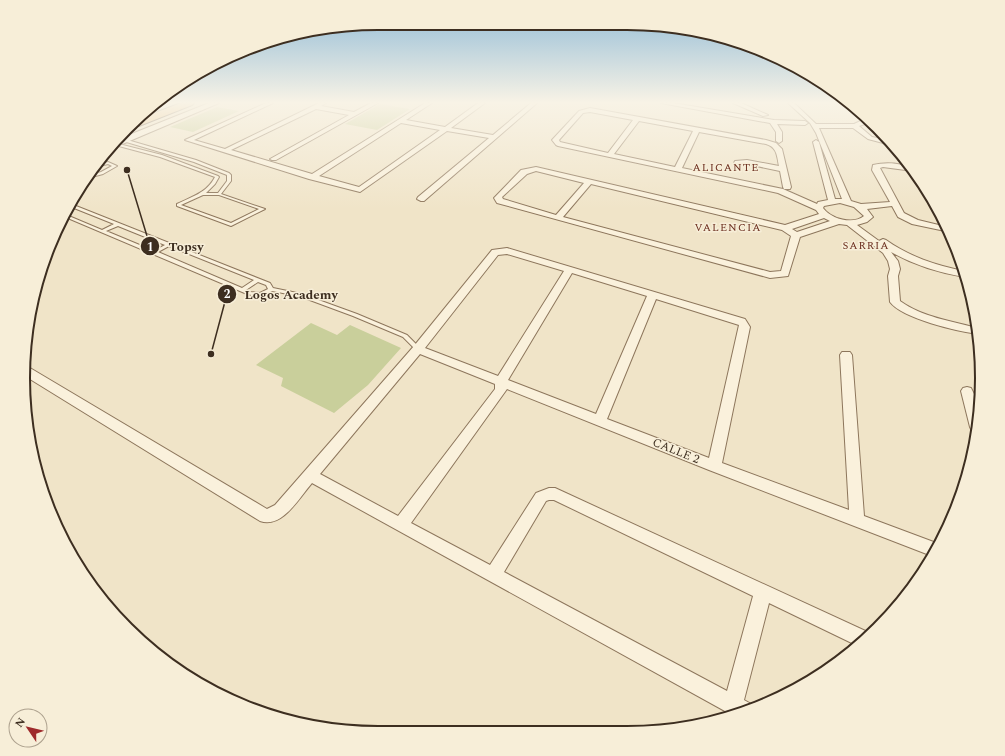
<svg xmlns="http://www.w3.org/2000/svg" width="1005" height="756" font-family="Spectral,serif">
<style>
.green{fill:#c9cf9b}
.lines{fill:none;stroke-linecap:round;stroke-linejoin:round}
.service-casing{stroke:#8d765c;stroke-width:2}
.minor-casing{stroke:#8d765c;stroke-width:2}
.tertiary-casing{stroke:#8d765c;stroke-width:2}
.trunk-casing{stroke:#5b4430;stroke-width:2}
.service{fill:#faf1dc;fill-rule:evenodd}
.minor{fill:#faf1dc;fill-rule:evenodd}
.tertiary{fill:#faf1dc;fill-rule:evenodd}
.trunk{fill:#eabe7c;fill-rule:evenodd}
.labels{text-anchor:middle;dominant-baseline:central;stroke-width:3;stroke-linejoin:round;paint-order:stroke}
.far-neighbourhood-label{font-size:11px;letter-spacing:1px;fill:#6b2e1e;stroke:#f7eed8}
.street-label{font-size:12px;fill:#3d2e20;stroke:#f7eed8}
.rim{fill:none;stroke:#3d2e20;stroke-width:2}
.leader{fill:none;stroke:#3d2e20;stroke-width:1.5}
.callout-dot{fill:#3d2e20;stroke:#f7eed8;stroke-width:1.5}
.mark-label{font-size:12px;text-anchor:middle;font-weight:bold;fill:#fff}
.callout-label{font-size:13px;text-anchor:middle;font-weight:bold;fill:#3d2e20;stroke:#f7eed8;stroke-width:3;stroke-linejoin:round;paint-order:stroke}
</style>
<rect width="100%" height="100%" fill="#f0e4c8"/>
<g class="green">
<path d="M380,104L410,109L377,130L345,124Z"/>
<path d="M217,107L239,111L193,132L170,127Z"/>
<path d="M311,323L337,335L350,325L401,348L368,385L334,413L281,386L283,378L256,365Z"/>
</g>
<g class="lines">
<defs>
<g id="service">
<path d="M124,139L196,160L229,173L231,175V181L221,194L265,209L231,226L177,206V204C191,197 207,193 215,177L160,157L115,145V143L162,155L218,176L219,177L215,184L206,193H218L227,181V175L194,162L123,141L122,140ZM203,195H219L259,209L231,223L181,205Z"/>
<path d="M108,162L117,166L103,174L88,178L90,175L101,172L112,166L108,164L96,167L97,165Z"/>
<path d="M71,204L270,283L273,288L302,294L357,314L407,335L421,349L418,351L416,350L403,337L353,316L299,296L272,291L261,297L247,294L63,216L64,214L102,230L114,224L69,206ZM118,226L165,245L154,251L106,231ZM169,246L254,280L242,288L158,252ZM258,282L266,285L268,289L260,293L250,292L246,290Z"/>
</g>
<g id="minor">
<path d="M266,103H273L194,140L225,149L319,103H326L321,106L354,112L371,103H378L276,160H272L270,159L349,115L316,109L231,150L312,174L425,103H432L406,120L445,127L478,103H485L451,128L493,135L531,103H537L424,201H421L417,199L418,197L489,138L447,131L360,192L309,179L185,140ZM401,123L440,130L359,187L319,176Z"/>
<path d="M661,103H673L774,120L805,121L808,123L805,125L777,124L782,132V141L779,143L776,141V132L770,123Z"/>
<path d="M733,103H741L768,115L763,116Z"/>
<path d="M788,103H794L816,124H854L865,119L868,123L859,126L872,137L883,139L887,144L868,139L853,128H819L851,201L861,204L890,202L872,170L873,165C885,162 904,162 913,171L883,167L880,168L904,213L918,220L947,227L950,232L912,224L898,217L892,206L867,209L873,217L867,222L857,225L879,241L883,239L886,240C910,257 935,265 964,271L965,277C940,273 914,265 891,252L898,261L900,269L898,276L900,301C922,317 951,321 977,328L978,334C957,331 903,319 890,302L888,276L890,269L888,261L883,253L847,225L839,224L800,237L788,276L770,278L497,203L494,198L521,170L536,167L785,225L819,214L816,210L778,193L558,146L556,145L552,140L579,111L590,108L766,140L776,143L782,149L791,187L790,189H784L783,187L780,171L747,164L738,165L734,163L735,161L747,160L779,166C777,156 777,147 766,144L699,132L682,168L783,189L817,204L818,202L828,200L813,142L816,140L819,142L835,199H842L816,133L810,123ZM590,112L633,120L608,153L560,142L559,140L583,113ZM639,121L693,131L675,167L614,154ZM536,171L584,183L556,215L503,199L502,197L527,174ZM591,184L782,230L791,236L781,271L770,272L563,217ZM840,203L854,207L864,216C853,225 831,219 823,208L824,206ZM824,218L830,221L797,232L792,229Z"/>
<path d="M507,248L745,319L750,327L722,463L849,510L840,355L842,352H850L852,355L864,516L939,544L932,556L709,470L507,389L411,523L490,565L536,493L549,488H555L872,634L858,646L769,603L744,700L753,705L754,708L734,716L312,483C299,498 282,529 260,521L25,376L26,367L30,368L267,509L275,505L414,346L492,250ZM507,254L564,271L498,376L425,348L498,255ZM572,273L647,296L596,414L508,380ZM656,299L739,325L709,458L607,419ZM420,354L495,384V389L398,516L320,474ZM549,500H554L753,596L727,691L504,572L546,501Z"/>
<path d="M967,387L971,388C979,402 978,417 977,432L972,431L970,427L961,391L963,388Z"/>
</g>
<path id="tertiary" d="M209,103H219L113,148H108L114,141Z"/>
<path id="trunk" d="M181,103H194L192,105L139,126H132L144,117Z"/>
</defs>
<use href="#service" class="service-casing"/>
<use href="#minor" class="minor-casing"/>
<use href="#tertiary" class="tertiary-casing"/>
<use href="#trunk" class="trunk-casing"/>
<use href="#service" class="service"/>
<use href="#minor" class="minor"/>
<use href="#tertiary" class="tertiary"/>
<use href="#trunk" class="trunk"/>
</g>
<linearGradient id="sky" x2="0" y2="1"><stop stop-color="#8fbad6"/><stop offset="0.49" stop-color="#f8f3e6"/><stop offset="1" stop-color="#f8f3e6" stop-opacity="0"/></linearGradient>
<rect width="1005" height="209" fill="url(#sky)"/>
<g class="labels">
<g class="far-neighbourhood-label">
<text x="726" y="167">ALICANTE</text>
<text x="728" y="227">VALENCIA</text>
<text x="866" y="245">SARRIA</text>
</g>
<g class="street-label">
<text transform="translate(676 451) rotate(22)">CALLE 2</text>
</g>
</g>
<path d="M0 0H1005V756H0ZM378 30H627A348 348 0 0 1 975 378V378A348 348 0 0 1 627 726H378A348 348 0 0 1 30 378V378A348 348 0 0 1 378 30Z" fill="#f7eed8" fill-rule="evenodd"/>
<path class="rim" d="M378 30H627A348 348 0 0 1 975 378V378A348 348 0 0 1 627 726H378A348 348 0 0 1 30 378V378A348 348 0 0 1 378 30Z"/>
<path class="leader" d="M127 170L150 246M211 354L227 294"/>
<g class="callout-dot">
<circle cx="127" cy="170" r="4"/>
<circle cx="211" cy="354" r="4"/>
<circle cx="150" cy="246" r="10"/>
<circle cx="227" cy="294" r="10"/>
</g>
<g class="mark-label">
<text x="150" y="251">1</text>
<text x="227" y="298">2</text>
</g>
<g class="callout-label">
<text x="186" y="251">Topsy</text>
<text x="291" y="299">Logos Academy</text>
</g>
<g transform="translate(28 728) rotate(305)"><circle r="19" fill="#f7eed8" stroke="#ada18e"/>
<path d="M0-3L7 15L0 10L-7 15Z" fill="#9e2a2b"/>
<text y="-6" font-size="11" font-weight="bold" text-anchor="middle" fill="#3d2e20">N</text>
</g>
</svg>
